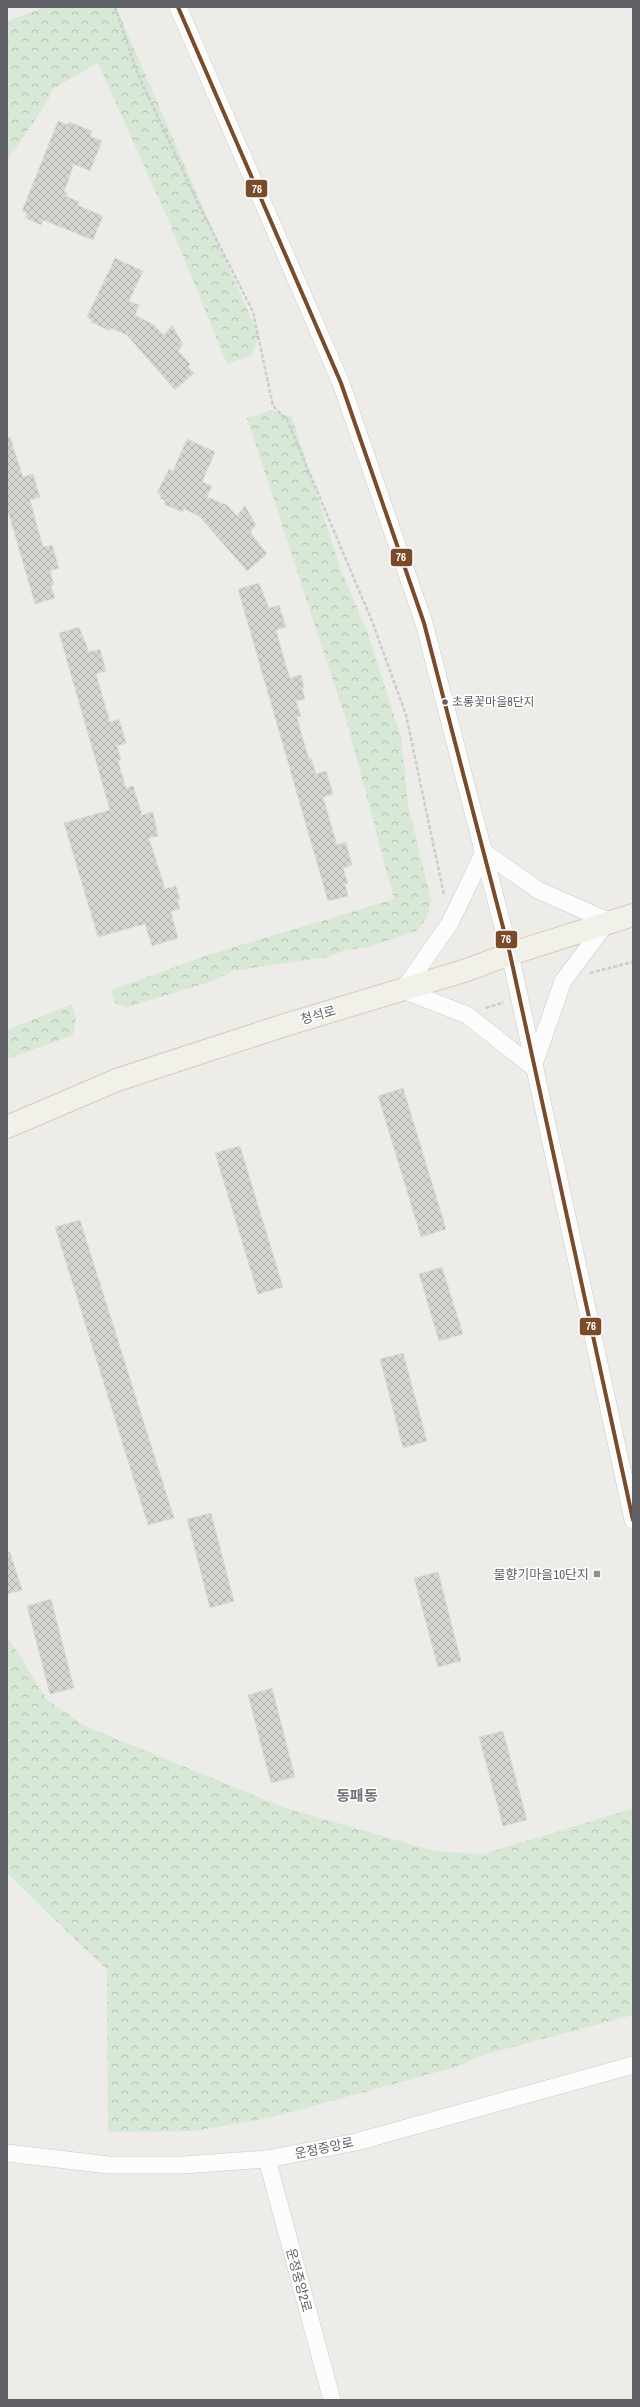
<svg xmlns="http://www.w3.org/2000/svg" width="640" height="2407" font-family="'Archivo Narrow','Noto Sans KR',sans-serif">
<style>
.forest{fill:url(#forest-crowns)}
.building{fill:url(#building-cross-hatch);stroke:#dcdbd8}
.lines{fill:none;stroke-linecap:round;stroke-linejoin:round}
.minor-casing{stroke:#cacaca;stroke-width:18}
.major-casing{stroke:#d3cdb8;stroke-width:24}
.path{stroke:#c9cdcb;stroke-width:2.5;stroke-dasharray:4 2;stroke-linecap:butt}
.minor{stroke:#fcfcfc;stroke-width:17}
.major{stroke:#f2f1e9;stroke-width:22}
.bus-1-casing{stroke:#fff;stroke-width:7}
.bus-1{stroke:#7a4b2a;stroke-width:4}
.bus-dot{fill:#5e6065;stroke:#fff;stroke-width:1.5}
.poi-dot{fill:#909193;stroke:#fff;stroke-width:1.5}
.labels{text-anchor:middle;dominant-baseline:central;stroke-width:3;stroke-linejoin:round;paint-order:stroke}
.bus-label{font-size:12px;fill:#5e6065;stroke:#fff;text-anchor:start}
.street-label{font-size:13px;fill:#5e6065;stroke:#fff}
.poi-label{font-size:13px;fill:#5e6065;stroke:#fff;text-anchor:end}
.quarter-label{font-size:15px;font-weight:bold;fill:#6f7277;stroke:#fff}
.line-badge{stroke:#fff;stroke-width:1.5}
.badge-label{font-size:11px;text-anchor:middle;font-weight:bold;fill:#fff}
</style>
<defs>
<pattern id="forest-crowns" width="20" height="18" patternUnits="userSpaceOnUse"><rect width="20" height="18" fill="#d7e8d6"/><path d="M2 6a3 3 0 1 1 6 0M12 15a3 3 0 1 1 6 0" fill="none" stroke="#b2bfb1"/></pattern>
<pattern id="building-cross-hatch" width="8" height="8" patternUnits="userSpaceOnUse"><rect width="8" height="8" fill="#d5d5d2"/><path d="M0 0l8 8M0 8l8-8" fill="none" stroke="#b0b0ae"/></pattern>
</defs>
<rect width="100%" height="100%" fill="#edece8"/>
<g class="forest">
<path d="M46,7H116L259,337L252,355L227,364L170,224L98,63L53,89L47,102L7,161V21Z"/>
<path d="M271,410L292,417L340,568L367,631L401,737L408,805L431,900L427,917L418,930L368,947L346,950L327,957L233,971L210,982L127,1007L115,1003L111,990L208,955L394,899L348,726L247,418Z"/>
<path d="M72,1004L76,1019L73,1035L7,1059V1030Z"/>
<path d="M7,1636L47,1700L85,1726L283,1807L434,1851L483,1854L631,1809L633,1815V2015L486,2054L456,2067L273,2117L194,2131L108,2132L107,1970L7,1873Z"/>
</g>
<g class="building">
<path d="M58,121L68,125L69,122L92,131L90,136L102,141L90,171L74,164L64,192L67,193L66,196L79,202L77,205L103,216L93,240L43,220L41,225L25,218L27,213L22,211Z"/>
<path d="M115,258L143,271L129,301L139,305L135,315L154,325L164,335L172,325L183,344L178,351L190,364L188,367L194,373L175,390L127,335L111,328L110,331L91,322L92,320L87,317Z"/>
<path d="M10,437L23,477L33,474L40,497L30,500L43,547L52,545L59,568L50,571L54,585L51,586L55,598L35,604L7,508V438Z"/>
<path d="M187,439L215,452L202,482L212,486L207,497L227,505L237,516L245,506L256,525L250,532L267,554L247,571L199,516L184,509L182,512L164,504L165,501L160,498L161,495L157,493L169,469L173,471Z"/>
<path d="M259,583L269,608L279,605L286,627L276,630L284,659L290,678L301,675L304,687L302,688L305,699L296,701L301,716L297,717L300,729L309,759L311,758L316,774L326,771L333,794L323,797L337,845L346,842L352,865L343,868L348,883L345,884L348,896L328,901L238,589Z"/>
<path d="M79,627L89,652L100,649L106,671L96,674L110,722L119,719L126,743L117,746L121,760L118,761L126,788L133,786L142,815L153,812L158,836L149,838L165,889L176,886L180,899H177L180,909L171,912L178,938L152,946L145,924L98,937L64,823L110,810L59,633Z"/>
<path d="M403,1088L446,1229L421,1237L378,1096Z"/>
<path d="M240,1146L283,1287L258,1294L215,1153Z"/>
<path d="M80,1220L174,1518L148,1525L55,1227Z"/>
<path d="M442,1267L463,1334L439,1341L419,1274Z"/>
<path d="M403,1353L427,1441L403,1448L380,1359Z"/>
<path d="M211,1513L234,1601L210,1608L187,1519Z"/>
<path d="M10,1552L22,1590L7,1594V1553Z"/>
<path d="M438,1572L461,1661L438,1667L414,1578Z"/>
<path d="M51,1599L74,1688L50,1694L27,1606Z"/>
<path d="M272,1688L295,1777L271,1783L248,1695Z"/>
<path d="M503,1731L527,1820L503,1826L479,1737Z"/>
</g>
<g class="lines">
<defs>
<g id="minor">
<path d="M178,7L341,383L424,623L510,954L633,1520"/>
<path d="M484,852L538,890L608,921L563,981L533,1067L467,1015L403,990L450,923Z"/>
<path d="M7,2153L109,2165H184L267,2159L356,2142L633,2065"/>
<path d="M267,2159L332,2400"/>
</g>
<path id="major" d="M7,1127L117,1080L285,1025L464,971L510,954L633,915"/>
</defs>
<use href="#minor" class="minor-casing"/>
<use href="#major" class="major-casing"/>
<g class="path">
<path d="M115,7L136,70L197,201L253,312L273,406L287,420L372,621L406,715L444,895"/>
<path d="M590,973L633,962"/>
<path d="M486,1008L504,1002"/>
</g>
<use href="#minor" class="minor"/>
<use href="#major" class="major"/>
<defs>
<path id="bus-1" d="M178,7L341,383L424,623L510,954L633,1520"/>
</defs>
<use href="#bus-1" class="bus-1-casing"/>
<use href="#bus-1" class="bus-1"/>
</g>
<circle class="bus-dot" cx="445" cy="702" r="3.5"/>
<rect class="poi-dot" x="593" y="1570" width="8" height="8" rx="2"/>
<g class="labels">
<g class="bus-label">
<text x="452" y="702">초롱꽃마을8단지</text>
</g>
<g class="street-label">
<text transform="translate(318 1015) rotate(-16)">청석로</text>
<text transform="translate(324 2148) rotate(-12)">운정중앙로</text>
<text transform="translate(299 2280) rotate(75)">운정중앙2로</text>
</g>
<g class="poi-label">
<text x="589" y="1574">물향기마을10단지</text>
</g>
<g class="quarter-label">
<text x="357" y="1795">동패동</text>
</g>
</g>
<g class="line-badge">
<rect x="245" y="179" width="23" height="19" rx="4" fill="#7a4b2a"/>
<rect x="390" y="548" width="23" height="19" rx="4" fill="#7a4b2a"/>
<rect x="495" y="930" width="23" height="19" rx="4" fill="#7a4b2a"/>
<rect x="579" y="1317" width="23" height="19" rx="4" fill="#7a4b2a"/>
</g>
<g class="badge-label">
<text x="257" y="193">76</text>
<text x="401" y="561">76</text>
<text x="506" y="943">76</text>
<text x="591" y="1330">76</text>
</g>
<rect width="640" height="2407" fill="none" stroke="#5e6065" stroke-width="16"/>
</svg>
